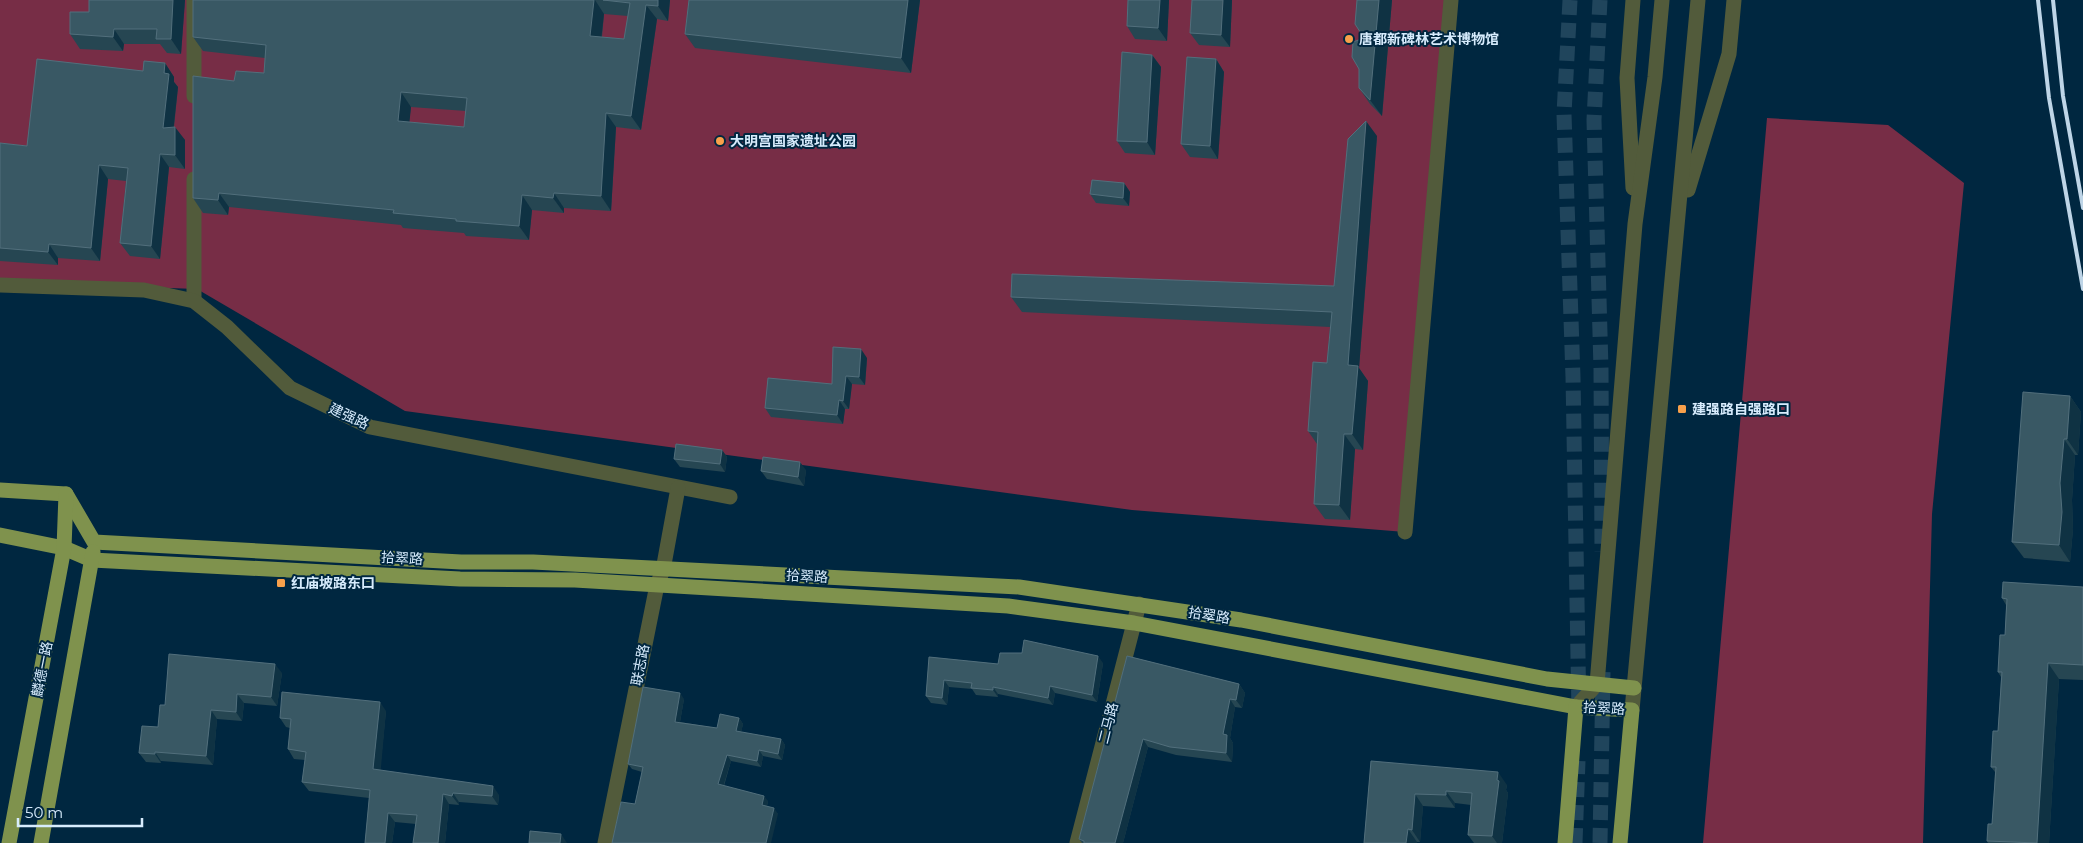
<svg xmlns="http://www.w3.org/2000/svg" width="2083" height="843" font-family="Montserrat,'Noto Sans SC',sans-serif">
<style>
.green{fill:#772d46}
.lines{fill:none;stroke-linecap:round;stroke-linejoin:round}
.major-tunnel{stroke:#20455c;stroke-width:15;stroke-dasharray:15 8;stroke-linecap:butt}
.minor{stroke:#525b3b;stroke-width:15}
.major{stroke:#7f924d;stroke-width:15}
.rail{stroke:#bed5e7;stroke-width:4}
.wall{fill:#264652;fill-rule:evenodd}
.shaded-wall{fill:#0f3243}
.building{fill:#395864;stroke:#526f7c;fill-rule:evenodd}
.poi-dot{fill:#f8a04b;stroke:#002740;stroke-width:2}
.labels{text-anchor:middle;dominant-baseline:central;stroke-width:4;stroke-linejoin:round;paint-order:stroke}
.poi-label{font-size:14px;font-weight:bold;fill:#d7ecfd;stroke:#002740;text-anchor:start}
.street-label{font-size:14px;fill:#d7ecfd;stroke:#002740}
</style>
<rect width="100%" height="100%" fill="#002740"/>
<g class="green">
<path d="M0,0H1452L1405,532L1132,510L405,411L197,289L0,282Z"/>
<path d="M1767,118L1888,125L1964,183L1932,514L1923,843H1703Z"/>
</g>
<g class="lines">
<g class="major-tunnel">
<path d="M1570,0L1564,114L1573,377L1579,713"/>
<path d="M1600,0L1594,120L1601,369L1602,552"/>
<path d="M1575,843L1578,761"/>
<path d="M1600,843L1603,672"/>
</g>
<g class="minor">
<path d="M194,0V96"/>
<path d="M194,179V301"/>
<path d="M1633,188L1627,78L1633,0"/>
<path d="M1688,190L1729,54L1734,0"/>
<path d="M0,285L144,290L194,301L227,327L290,388L370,427L730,497"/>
<path d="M1405,532L1451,0"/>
<path d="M1576,707L1597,684L1635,224L1655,77L1662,0"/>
<path d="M1632,710L1698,0"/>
<path d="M605,843L657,585L663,570L678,488"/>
<path d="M1077,843L1139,604"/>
</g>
<g class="major">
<path d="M0,490L66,494L94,542L461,562H533L1019,587L1241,620L1547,679L1634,688"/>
<path d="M0,535L64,548L92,560L460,579L575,580L1008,606L1134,623L1576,707L1632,710L1620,843"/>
<path d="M9,843L64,548L66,494"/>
<path d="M41,843L93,552"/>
<path d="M1565,843L1576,707"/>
</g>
<g class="rail">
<path d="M2038,0L2049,98L2083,289"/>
<path d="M2053,0L2063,96L2083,208"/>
</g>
</g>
<g class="wall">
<path d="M185,0L181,54L167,53L160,44H124L123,51L80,49L70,34L89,12Z"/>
<path d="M193,0H670L668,21L657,19L641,130L616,127L611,211L564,208V213L532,210L529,240L466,236L464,233L403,228L401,225L229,207L228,215L203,213L193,198L234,81L264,73L265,58L203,51L193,37ZM604,14L628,16L624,39L602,37ZM411,107L466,111L464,127L409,122Z"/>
<path d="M689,0H920L911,73L695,48L685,34Z"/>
<path d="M1128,0H1169L1167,41L1135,39L1127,26Z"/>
<path d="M1232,0L1230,47L1199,45L1190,33Z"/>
<path d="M1357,0H1392L1382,116L1370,104L1359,88L1364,38Z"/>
<path d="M1152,55L1161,67L1155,155L1125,153L1117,141Z"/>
<path d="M1216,59L1224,72L1218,159L1190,157L1181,144Z"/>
<path d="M165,63L174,77V82L178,87L174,127L185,140V169L169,167L160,259L130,256L120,243L126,181L108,179L100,261L58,258V265L0,261V143L27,146L143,71Z"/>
<path d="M1377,136L1359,368L1368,381L1363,450L1355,449L1350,520L1325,519L1314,504L1317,444L1308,431L1327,363L1330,327L1022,312L1011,297L1334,286Z"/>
<path d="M1124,183L1130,192L1129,206L1096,203L1090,194Z"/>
<path d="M867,358L865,385L852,384L849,409H845L843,424L771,417L765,408L832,384Z"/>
<path d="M2070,396L2081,412L2078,455H2075L2072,500L2073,529L2070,562L2024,558L2012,542Z"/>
<path d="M722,450L727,457L725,472L680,467L674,459Z"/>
<path d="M806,470L804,486L767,479L761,471Z"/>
<path d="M2083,587V680L2059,679L2049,843H1988L1987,841L1992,824L1995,772L1991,767L1998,731L2001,677L1998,672L2005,635L2006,605L2002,598Z"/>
<path d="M1127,656L1239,684L1245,693L1242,708L1235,707L1230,738L1233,743L1232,762L1176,755L1148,747L1123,843H1082L1079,839Z"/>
<path d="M929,657L998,664L1103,663L1097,702L1055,693L1053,705L998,694V697L976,695L972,689L949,687L947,705L931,703L926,696Z"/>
<path d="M282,673L277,706L244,703L242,721L217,719L213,765L161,761V763L146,762L139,753L158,727L165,705Z"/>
<path d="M684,699L680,722L717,728L739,718L743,724L741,732L781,739L785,745L782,760L763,756L761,767L731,761L724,786L768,801L767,806L778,814L635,804L642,772L632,769L628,764Z"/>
<path d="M386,711L380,770L499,795L498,805L459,802V805L449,804L445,843H413L416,824L395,822L392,843H365L369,798L309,791L302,782L305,760L294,759L288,749L290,728L286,727L280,718Z"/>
<path d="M1371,761L1507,785L1506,790L1508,793L1502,843H1474L1468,835L1471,805L1455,803V808L1423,806L1420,842L1364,843Z"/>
</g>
<g class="shaded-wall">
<path d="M173,0H185L181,54L171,39Z"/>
<path d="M594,0H595L604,14L600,50L590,36Z"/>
<path d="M658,0H670L668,21L658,6Z"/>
<path d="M908,0H920L911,73L901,58Z"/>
<path d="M1160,0H1169L1167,41L1158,28Z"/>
<path d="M1223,0H1232L1230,47L1221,35Z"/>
<path d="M1379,0H1392L1382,116L1370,100Z"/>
<path d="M646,5L657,19L641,130L631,116Z"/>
<path d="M114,29L124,44L123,51L113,37Z"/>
<path d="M1152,55L1161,67L1155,155L1147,142Z"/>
<path d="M1216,59L1224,72L1218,159L1210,146Z"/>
<path d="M165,63L174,77V82L178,87L172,142L163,128Z"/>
<path d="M401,92L411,107L408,136L398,121Z"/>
<path d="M606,113L616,127L611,211L601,196Z"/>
<path d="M1366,121L1377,136L1359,368L1368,381L1363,450L1352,434L1348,365Z"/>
<path d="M175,127L185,140V169L175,155Z"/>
<path d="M160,154L169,167L160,259L151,246Z"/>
<path d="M99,165L108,179L100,261L91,248Z"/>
<path d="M1124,183L1130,192L1129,206L1123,198Z"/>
<path d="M219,193L229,207L228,215L218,200Z"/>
<path d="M554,193L564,208V213L553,198Z"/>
<path d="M522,195L532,210L529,240L519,226Z"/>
<path d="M49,244L58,258V265L48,252Z"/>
<path d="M861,349L867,358L865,385L859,377Z"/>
<path d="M846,376L852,384L849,409L843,401Z"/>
<path d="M2070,396L2081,412L2078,455L2067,439Z"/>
<path d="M839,400L845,409L843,424L837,415Z"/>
<path d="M1344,434L1355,449L1350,520L1339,505Z"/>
<path d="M2064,439L2075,455L2072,500L2073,529L2070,562L2059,545L2060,483Z"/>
<path d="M722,450L727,457L725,472L720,464Z"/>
<path d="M800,462L806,470L804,486L798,477Z"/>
<path d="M1098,656L1103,663L1097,702L1092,695Z"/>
<path d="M2048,663L2059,679L2049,843H2037Z"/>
<path d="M275,664L282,673L277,706L271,697Z"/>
<path d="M944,680L949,687L947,705L942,698Z"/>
<path d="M1239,684L1245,693L1242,708L1236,700Z"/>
<path d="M1050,686L1055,693L1053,705L1048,698Z"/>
<path d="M993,687L998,694V697L993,690Z"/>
<path d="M680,693L684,699L679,727L675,722Z"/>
<path d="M237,694L244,703L242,721L236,712Z"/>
<path d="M1230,699L1235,707L1230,738L1233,743L1232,762L1226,753L1223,734Z"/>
<path d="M380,702L386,711L380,778L373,769Z"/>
<path d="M211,710L217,719L213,765L206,756Z"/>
<path d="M739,718L743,724L740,737L736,731Z"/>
<path d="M781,739L785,745L782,760L778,754Z"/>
<path d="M1143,739L1148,747L1123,843H1115Z"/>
<path d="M759,750L763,756L761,767L757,761Z"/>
<path d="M155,752L161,761V763L155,754Z"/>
<path d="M727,755L731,761L722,790L718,784Z"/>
<path d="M1498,772L1507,785L1506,790L1508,793L1502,843H1497L1492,836Z"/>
<path d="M493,786L499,795L498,805L492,796Z"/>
<path d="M1446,791L1455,803V808L1446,795Z"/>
<path d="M453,793L459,802V805L452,796Z"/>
<path d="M443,794L449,804L445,843H438Z"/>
<path d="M1415,794L1423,806L1420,842L1412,830Z"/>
<path d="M764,796L768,801L766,811L762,805Z"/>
<path d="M774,808L778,814L771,843H766Z"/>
<path d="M388,813L395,822L392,843H385Z"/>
<path d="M1408,829L1417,842V843H1406Z"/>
<path d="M561,834L567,843H560Z"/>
</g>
<g class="building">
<path d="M89,0H173L171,39H156L157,29H114L113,37L70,34V12H89Z"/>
<path d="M193,0H594L590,36L624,39L630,3L603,0H658V6L646,5L631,116L606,113L601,196L554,193L553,198L522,195L519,226L456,221V219L393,213L394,210L219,193L218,200L193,198V76L234,81L236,71L264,73L266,45L193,37ZM401,92L467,98L464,127L398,121Z"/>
<path d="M689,0H908L901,58L685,34Z"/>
<path d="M1128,0H1160L1158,28L1127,26Z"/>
<path d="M1192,0H1223L1221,35L1190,33Z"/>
<path d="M1357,0H1379L1370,100L1359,88V69L1352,57L1353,42L1364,38L1355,24Z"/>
<path d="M1122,52L1152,55L1147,142L1117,141Z"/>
<path d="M1187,57L1216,59L1210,146L1181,144Z"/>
<path d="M37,59L143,71L144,61L165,63L164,73L169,74L163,128L175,127V155L160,154L151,246L120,243L128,168L99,165L91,248L49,244L48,252L0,248V143L27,146Z"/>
<path d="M1366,121L1348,365L1358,366L1352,434H1344L1339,505L1314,504L1318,432L1308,431L1313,362L1327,363L1332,312L1011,297L1012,274L1334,286L1348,139Z"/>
<path d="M1092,180L1124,183L1123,198L1090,194Z"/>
<path d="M833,347L861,349L859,377L846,376L843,401L839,400L837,415L765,408L768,378L832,384Z"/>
<path d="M2023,392L2070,396L2067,439H2064L2060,483L2062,512L2059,545L2012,542Z"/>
<path d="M676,444L722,450L720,464L674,459Z"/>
<path d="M763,457L800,462L798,477L761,471Z"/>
<path d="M2003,582L2083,587V665L2048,663L2037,843L1987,841L1988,824H1992L1996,767H1991L1993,731H1998L2002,672H1998L2000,635H2005L2007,599L2002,598Z"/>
<path d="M1024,640L1098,656L1092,695L1050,686L1048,698L993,687V690L971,688L972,683L944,680L942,698L926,696L929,657L998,664L1000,653H1022Z"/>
<path d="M169,654L275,664L271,697L237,694L236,712L211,710L206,756L155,752V754L139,753L142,726L158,727L160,705H165Z"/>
<path d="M1127,656L1239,684L1236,700L1230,699L1223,734L1227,735L1226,753L1170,747L1143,739L1115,843H1084V841L1079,839Z"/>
<path d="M643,687L680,693L675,722L717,728L720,714L739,718L736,731L781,739L778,754L759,750L757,761L727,755L718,784L764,796L762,805L774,808L766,843H612L621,802L635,804L643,767L628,764Z"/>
<path d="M282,692L380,702L373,769L493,786L492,796L453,793L452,796L443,794L438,843H413L417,815L388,813L385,843H365L370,790L302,782L306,752L288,749L291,719L280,718Z"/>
<path d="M1371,761L1498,772L1497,780L1499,781L1492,836L1468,835L1472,793L1446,791V795L1415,794L1412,830L1408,829L1406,843H1364Z"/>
<path d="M530,831L561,834L560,843H529Z"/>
</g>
<g class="poi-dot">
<circle cx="1349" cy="39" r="5"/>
<circle cx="720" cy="141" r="5"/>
<rect x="1677" y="404" width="10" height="10" rx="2.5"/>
<rect x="276" y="578" width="10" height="10" rx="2.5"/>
</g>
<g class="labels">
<g class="poi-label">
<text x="1359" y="39">唐都新碑林艺术博物馆</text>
<text x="730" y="141">大明宫国家遗址公园</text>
<text x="1692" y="409">建强路自强路口</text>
<text x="291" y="583">红庙坡路东口</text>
</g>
<g class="street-label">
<text transform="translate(349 416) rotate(25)">建强路</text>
<text transform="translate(402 558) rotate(3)">拾翠路</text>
<text transform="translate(807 576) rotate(3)">拾翠路</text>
<text transform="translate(1209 615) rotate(9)">拾翠路</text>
<text transform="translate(640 665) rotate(-79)">联志路</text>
<text transform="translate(42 669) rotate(-79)">麟德一路</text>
<text transform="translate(1604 708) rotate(3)">拾翠路</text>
<text transform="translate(1108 723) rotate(-76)">二马路</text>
</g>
</g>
<path d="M18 818v8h124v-8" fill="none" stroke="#d7ecfd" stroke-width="2.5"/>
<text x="25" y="818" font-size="15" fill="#d7ecfd" stroke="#002740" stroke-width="4" paint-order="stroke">50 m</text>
</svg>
